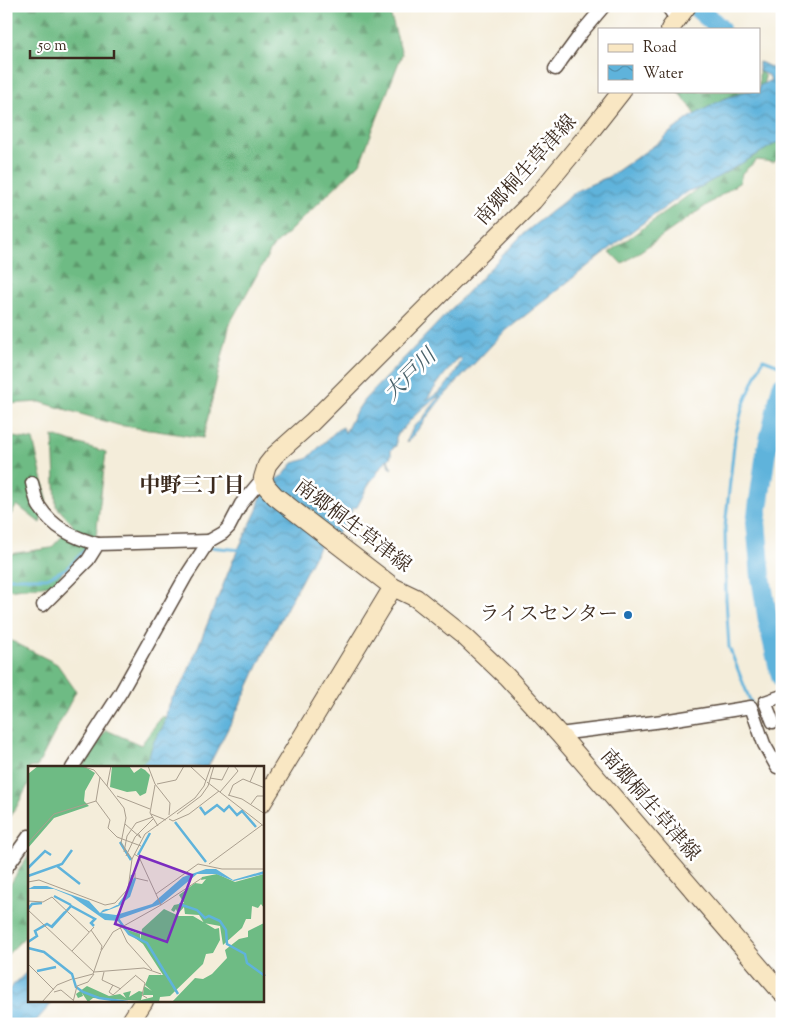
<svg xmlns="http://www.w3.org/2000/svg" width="788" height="1030" font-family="'Sorts Mill Goudy','Noto Serif JP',serif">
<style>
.forest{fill:url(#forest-firs);stroke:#547251}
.water{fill:url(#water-waves);stroke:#4d6e7c;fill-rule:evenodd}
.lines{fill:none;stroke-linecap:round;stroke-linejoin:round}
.stream{stroke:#5fb3db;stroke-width:3}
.river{stroke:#5fb3db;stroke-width:20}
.street-casing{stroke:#57473a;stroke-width:15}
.secondary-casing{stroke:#57473a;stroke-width:20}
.street{stroke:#fff;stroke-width:12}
.secondary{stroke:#f9e7c3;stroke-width:18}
.poi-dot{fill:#1f6fb2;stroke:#fff;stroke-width:2}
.labels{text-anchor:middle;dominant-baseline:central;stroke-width:5;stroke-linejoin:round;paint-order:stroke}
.street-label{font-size:20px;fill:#3b2a1e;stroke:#fff}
.poi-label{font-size:20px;fill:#3b2a1e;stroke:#fff;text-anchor:end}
.water-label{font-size:21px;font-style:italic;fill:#49616a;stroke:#fff}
.neighbourhood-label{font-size:21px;font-weight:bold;fill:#3b2a1e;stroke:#fff}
.inset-river{fill:none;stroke:#5fb3db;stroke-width:2.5}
.inset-road{fill:none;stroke:#aa9f8f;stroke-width:1}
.view{fill:#7b2cbf;fill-opacity:0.15;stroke:#7b2cbf;stroke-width:2.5}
.inset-edge{fill:none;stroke:#3b2a1e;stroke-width:2.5}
</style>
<defs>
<pattern id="forest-firs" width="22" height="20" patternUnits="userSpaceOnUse" patternTransform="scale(1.25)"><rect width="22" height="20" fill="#6ebb84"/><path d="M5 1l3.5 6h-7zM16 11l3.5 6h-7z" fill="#5c986b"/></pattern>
<pattern id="water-waves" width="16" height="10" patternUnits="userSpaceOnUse" patternTransform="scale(1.25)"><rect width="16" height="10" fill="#5fb3db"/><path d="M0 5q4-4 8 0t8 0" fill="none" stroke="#5092b1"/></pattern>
</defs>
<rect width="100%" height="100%" fill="#fff"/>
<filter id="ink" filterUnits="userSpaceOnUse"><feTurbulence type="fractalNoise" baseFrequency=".02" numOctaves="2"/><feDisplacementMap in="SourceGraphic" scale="10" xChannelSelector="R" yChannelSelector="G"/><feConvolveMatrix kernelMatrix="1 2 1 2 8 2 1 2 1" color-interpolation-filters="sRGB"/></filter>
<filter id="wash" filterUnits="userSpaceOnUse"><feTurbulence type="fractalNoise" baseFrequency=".0096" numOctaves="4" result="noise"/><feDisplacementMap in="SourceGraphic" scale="20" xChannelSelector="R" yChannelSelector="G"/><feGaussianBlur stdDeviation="1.12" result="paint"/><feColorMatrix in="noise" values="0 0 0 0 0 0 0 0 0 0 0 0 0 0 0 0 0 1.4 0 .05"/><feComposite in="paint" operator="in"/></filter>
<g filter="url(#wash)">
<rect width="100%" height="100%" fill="#f4edda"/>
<g class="forest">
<path d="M6,6H388L402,54L360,163L272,248L230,323L203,438L118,425L40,402L6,404Z"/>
<path d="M759,70L765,77L761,92L697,119L690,106L677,91H759Z"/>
<path d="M782,137V157L773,162L757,160L742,173L740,182L622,264L610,252L726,168Z"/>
<path d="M6,436L33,440L47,498L40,523L17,505L6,522Z"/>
<path d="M53,436L106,452L96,536L51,585L6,590V547L10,554L51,548L73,525L56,506Z"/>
<path d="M6,638L57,664L76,691L37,767L29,768V783L16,808L6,821Z"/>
<path d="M162,716L173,721L151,767L82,768L106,730L141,745Z"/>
<path d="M29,854V933L6,956V891Z"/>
</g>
<g class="water">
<path d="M759,62C767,64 773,71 782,66V140L699,188L688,191L636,228L503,333L441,399L409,441L406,442C411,435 410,430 417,423H419L440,396C422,405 409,422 396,437V446L391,450V456L388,460L390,465L392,467L391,469C388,465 388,462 387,459L378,471L377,474L370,482L357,507L353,508L346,522L339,531L319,547L273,634L237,711L208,767L138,768L148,758L154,741L164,725L167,711L171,700L185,679L234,558L257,510L260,499L272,481L283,476L293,463L307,459L337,430L343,427L345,433L354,415L364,400L523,234L578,190L610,176L662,140L669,133L692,116L723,99L747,91H759V86L771,80L769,76L759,71ZM459,358L462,360C452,379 445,391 426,400L444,375Z"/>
<path d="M29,970V1001H54L33,1024H6V992Z"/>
</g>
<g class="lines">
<g class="stream">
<path d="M208,547L242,550"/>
<path d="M6,578H47L67,568L86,549"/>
<path d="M751,703L729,647L726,599L725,527L735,436L743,406L763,359L779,365H782"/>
</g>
<g class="river">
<path d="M695,6C703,14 713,21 720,29"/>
<path d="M782,386L766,453L756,522L761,577L768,621L779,669L782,678"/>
</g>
</g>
</g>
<g filter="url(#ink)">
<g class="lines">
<defs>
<g id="street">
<path d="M667,6L677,20"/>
<path d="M555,69L582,32L604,6"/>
<path d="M32,483C34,490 35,499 39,506C53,528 74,538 98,544"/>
<path d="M43,605L88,560L98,544L209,541"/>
<path d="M773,722L765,702L782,696"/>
<path d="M559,734L663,721L751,707L764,744L777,767"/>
<path d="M72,768L121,692L186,576L203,550L209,541L223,533L229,527L241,504L263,478"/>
<path d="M6,868L29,836"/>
</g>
<g id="secondary">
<path d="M670,29L687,6"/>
<path d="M622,91L589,133L533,201L312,422L275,455L267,465L263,478L266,486L275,496L393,587L416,598L465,637L507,677L559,734L782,993"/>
<path d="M262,803L393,587"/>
<path d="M129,1024L144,1001"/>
</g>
</defs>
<use href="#street" class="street-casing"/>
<use href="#secondary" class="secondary-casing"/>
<use href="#street" class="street"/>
<use href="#secondary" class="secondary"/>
</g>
</g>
<circle class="poi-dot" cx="628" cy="615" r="5"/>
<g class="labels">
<g class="street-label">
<text transform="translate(527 171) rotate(-48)">南郷桐生草津線</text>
<text transform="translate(352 527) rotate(37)">南郷桐生草津線</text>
<text transform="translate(649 806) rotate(49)">南郷桐生草津線</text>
</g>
<g class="poi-label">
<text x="618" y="615">ライスセンター</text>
</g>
<g class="water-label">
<text transform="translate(411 376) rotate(-45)">大戸川</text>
</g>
<g class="neighbourhood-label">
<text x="192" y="487">中野三丁目</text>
</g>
</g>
<g transform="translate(28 766)">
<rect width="236" height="236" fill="#f4edda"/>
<path d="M10,0H56L67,7L57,25L56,35L61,40L26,52L0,82V8ZM84,0H101L106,7L113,2L117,4L122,9L118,27L112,30L108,25L99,26L82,21ZM189,108L207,116L236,108V142L233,138L230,142L224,140L223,153H218L214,162L195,179L192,160L176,157L171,149L157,148L156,141L150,148L148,143L146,146L143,144L146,139L156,137L151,129L167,117L174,118L178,113L173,114L174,111ZM136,143L151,150H165L187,163L191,162L192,174L185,187L178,188L175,198L142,230L132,231L131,236L65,232L60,236L54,227L55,230L50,232L48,228L59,220L81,230L92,228L98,232L95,227L103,225L101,231L111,225L115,226L113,234L125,231V229H115L116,220L124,225L117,219L121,209H135L115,178L94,162L112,168V175L114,163ZM236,157V236H144L167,212L175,213L184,208L199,192L197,184L211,173L220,171V165Z" fill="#6ebb84"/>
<path d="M178,103H188L205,114L236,105V108L206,115L188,108H169L133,138L91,153L92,155L77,154L43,130L26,123H0L6,120H19L61,135L72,147L75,144L78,143H81L89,139H91L93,136L91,140L73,147L88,149L124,138L155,111Z" fill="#5fb3db"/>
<path class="inset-river" d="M172,41L177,48L189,39L196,45L201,40L209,49L214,45L228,61M147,56L178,96M92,76L103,94M110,89L122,67M29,100L52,118M0,102L17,85L23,89M0,110L34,98L44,84M26,130L43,139M96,134L101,130L107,112M151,138L169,144L177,152L181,150L192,155L198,164L199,178L217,188L219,197L237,210M91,139L102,124L104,109M0,143L4,138L14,137M90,153L101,168L119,177L150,228M24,160L37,146M0,176L9,170L7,165L19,158L24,161L43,140L67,153L63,157L66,160M0,182L16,186L44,208L48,221L55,226L71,232L100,236M9,205L28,201"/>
<path class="inset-road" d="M83,0L79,20L96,42L98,52L93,77L104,93M120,0L127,18L142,37L141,49M162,0L178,15M56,1L66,4L79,20M72,11L68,35L82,54L80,62L89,71L113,80M182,12L194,14L201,0M179,16L237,61M222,16L229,0M129,18L148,14L156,0M127,19L122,47L130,60M192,26L210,5L206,0M200,29L214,33L237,48M201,29L205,19L215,13L237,22M89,30L122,43M223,38L229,30H237M123,48L138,54M149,48L173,30L180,20L186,0M141,53L145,55L161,48L191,25M97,58L113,72L110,67M0,77L26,48L68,35M96,86L99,70L108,57L125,51M98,90L107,71L125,53M181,98L234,59M107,107V112L120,115M0,116L11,114L77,139L87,137L100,123L104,93L117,68L167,32L176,20L183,0M128,128L170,98L194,103H237M0,135L15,136L24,131L61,166M133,139L174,112M0,144L66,206M92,161L99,176L124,204M63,164L74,180L73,184M44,185L66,161M0,198L26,224M66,206L116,202L133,208M76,206L74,214L93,223M107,209L117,217L114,229L119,232M46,213L65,208L73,185L85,166L133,139L111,91L106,88M85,219L81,226L85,229L107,210M26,226L33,224L45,234M14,236L29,219L44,213M45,236L49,220L60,216L66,208"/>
<path class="view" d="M112,90L164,109L139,176L87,158Z"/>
<rect width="236" height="236" class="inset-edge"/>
</g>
<rect width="788" height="1030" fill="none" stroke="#fff" stroke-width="25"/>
<rect x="598" y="28" width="162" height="65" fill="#ffffff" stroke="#b1aaa5"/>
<rect x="608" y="44" width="25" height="8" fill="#f9e7c3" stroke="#b1aaa5"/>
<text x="643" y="52" font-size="15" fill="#3b2a1e">Road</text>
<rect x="608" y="65" width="25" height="15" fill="url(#water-waves)" stroke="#b1aaa5"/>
<text x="643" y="78" font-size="15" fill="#3b2a1e">Water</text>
<path d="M30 50v8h84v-8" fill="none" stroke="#3b2a1e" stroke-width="2.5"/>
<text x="38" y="50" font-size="15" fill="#3b2a1e" stroke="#ffffff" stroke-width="4" paint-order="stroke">50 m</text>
</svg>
